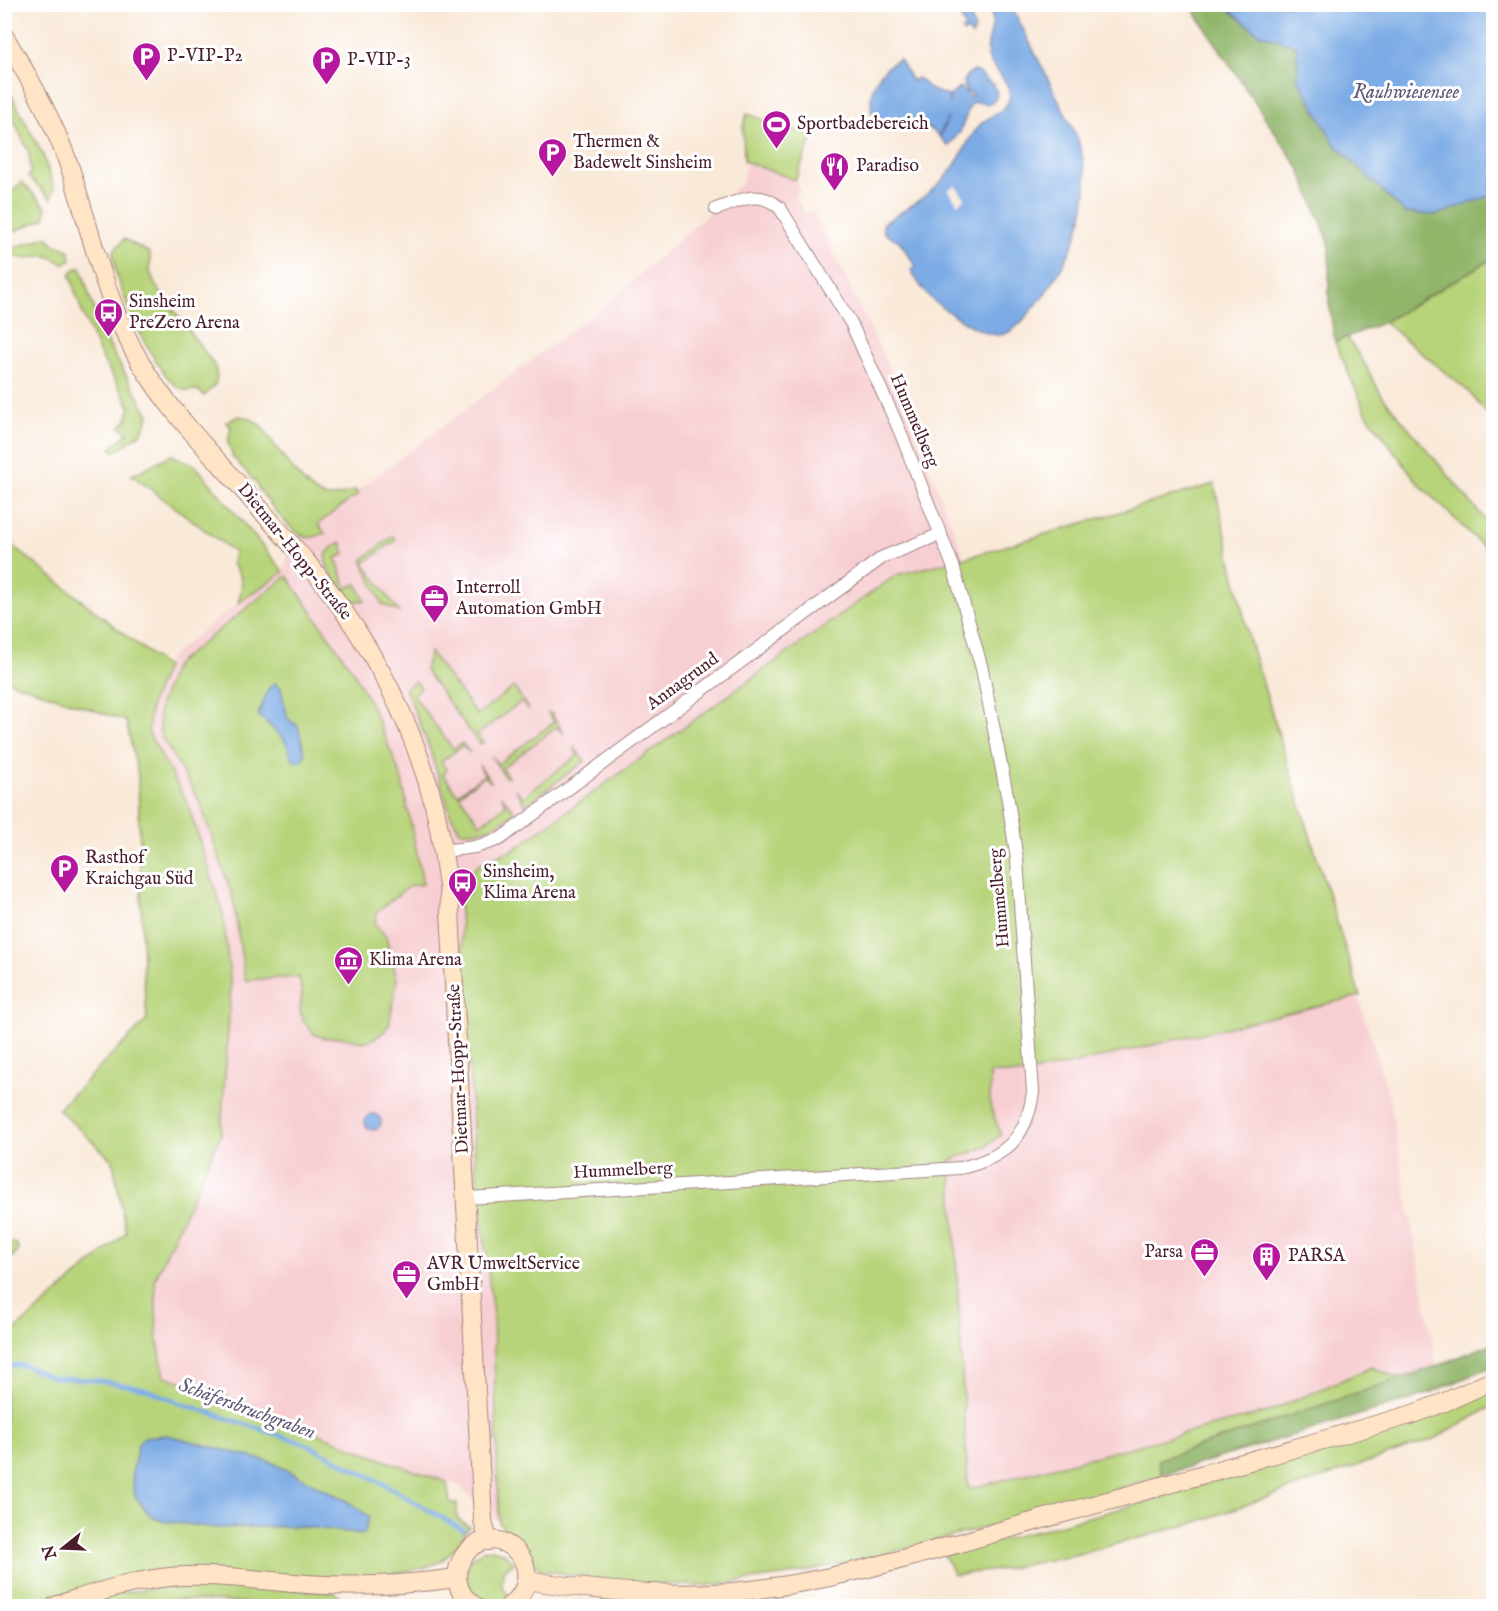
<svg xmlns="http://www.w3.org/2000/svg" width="1498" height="1611" font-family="'IM FELL English',serif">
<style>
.built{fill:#f7cfd2}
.green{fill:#b7d47a;stroke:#807a52;stroke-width:1.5}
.forest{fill:#91b66a;stroke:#6e6a4a;stroke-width:1.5}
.water{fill:#7babe5;stroke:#626588;stroke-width:1.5}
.pier{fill:#f9e9d8}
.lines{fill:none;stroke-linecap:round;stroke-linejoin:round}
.stream{stroke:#7babe5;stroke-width:4.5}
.street-casing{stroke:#a28482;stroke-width:14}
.secondary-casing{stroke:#a28482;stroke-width:20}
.street{stroke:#fff;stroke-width:12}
.secondary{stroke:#ffe4c6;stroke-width:18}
.labels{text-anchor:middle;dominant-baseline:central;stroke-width:6;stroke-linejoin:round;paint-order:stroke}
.poi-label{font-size:18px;fill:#4a1f2b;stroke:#fff;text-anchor:start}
.street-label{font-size:18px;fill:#4a1f2b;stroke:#fff}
.water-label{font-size:20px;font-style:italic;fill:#5e5775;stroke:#fff}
</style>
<rect width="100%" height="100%" fill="#fff"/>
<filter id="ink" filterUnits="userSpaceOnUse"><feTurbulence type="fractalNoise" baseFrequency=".0167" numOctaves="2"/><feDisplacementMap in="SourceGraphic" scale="12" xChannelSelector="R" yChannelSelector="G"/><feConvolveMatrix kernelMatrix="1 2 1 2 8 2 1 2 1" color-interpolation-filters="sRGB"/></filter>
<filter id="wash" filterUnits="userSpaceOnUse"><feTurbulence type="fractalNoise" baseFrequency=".008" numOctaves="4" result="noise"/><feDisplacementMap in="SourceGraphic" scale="24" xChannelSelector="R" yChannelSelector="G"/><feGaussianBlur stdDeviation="1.35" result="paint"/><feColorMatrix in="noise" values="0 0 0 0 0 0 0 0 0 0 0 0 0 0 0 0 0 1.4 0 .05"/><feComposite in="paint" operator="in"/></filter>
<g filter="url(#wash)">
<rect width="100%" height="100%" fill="#f9e9d8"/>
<path class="built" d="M746,163L795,180L801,190L794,195L805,214L813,211L888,365L965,558L1214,484L1249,639L1389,1097L1437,1366L1103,1479L599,1529L499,1523L458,1485L444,1482L218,1393L164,1376L157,1335L155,1279L221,1134L148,732L151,704L169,658L238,603L284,572L287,559L303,531L613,299L742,183Z"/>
<g class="green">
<path d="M5,83L43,155L54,188L51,199L28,176L31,173L29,153L5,101Z"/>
<path d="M747,114L813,136L795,180L744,161L743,127Z"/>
<path d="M22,182L46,207L45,218L5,235V198Z"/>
<path d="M48,236C53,248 60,245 69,250L71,260L63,264C40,246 33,264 13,256L5,262V251Z"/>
<path d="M124,239L150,253V272L155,285L215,366C219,383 216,385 204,396L198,390C194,390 188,391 184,390C159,383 126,304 118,279C115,271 114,261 113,252Z"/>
<path d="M1493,258V421L1468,391L1384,322Z"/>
<path d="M81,267L90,298L110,348L149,415L142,432L115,452L111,448L128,433L120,427L127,420L130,406L102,358L83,315L70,275L75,269Z"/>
<path d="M1347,337L1364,363L1382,396L1493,529V556L1418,483L1366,413L1335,342Z"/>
<path d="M239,416L250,418L261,426C274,443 303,490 323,496C334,499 345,494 355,490L358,494L318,524L325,533C319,535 312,539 306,537C289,532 269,502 258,488L257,484L233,457L228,443L231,427L226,422Z"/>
<path d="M171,455L195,465L284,572L238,603C243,584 245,580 232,564L234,552L132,475Z"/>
<path d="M1214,484L1249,639L1360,996L1064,1066L1021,1074L990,1073V1106L1001,1135L985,1147L951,1160L968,1489L1268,1412L1372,1367L1400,1379L1158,1460L1162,1475L1034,1515L877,1556L789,1575L704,1586L610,1581L541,1570L499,1523L493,1315L475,1160L459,896L468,895C464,863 488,860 513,850L896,575L965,558Z"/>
<path d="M393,536L396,540L364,563L399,612L382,604L362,560Z"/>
<path d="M4,539L166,667L151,704L148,732L187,802L223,913L231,987L221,1134L155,1279L157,1335L164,1376L218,1393L386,1461L447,1482L450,1503H457V1518L469,1527L454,1549L441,1561L424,1568L364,1579L133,1576L100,1582L30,1606H5V1339L126,1233L113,1161L58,1109L147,1020L143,972L138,775L126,721L5,680Z"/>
<path d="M341,542L345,554L336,558L346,588L357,584L365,601H352C345,590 316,564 329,551C332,547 337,544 341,542Z"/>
<path d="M287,576L353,671L373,709L401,776L423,884L409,886L377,912L375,924L386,936L397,980L389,1025L383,1033L373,1039L363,1042L340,1037L325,1038L315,1035L303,1020L300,1011L302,994L299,977L245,980L233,898L199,800L160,734L159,707L175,665Z"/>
<path d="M430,652L477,715L514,687L529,710L521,702L477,735L483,743L479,744L425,670Z"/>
<path d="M416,681L421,688L413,695L453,749L462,743L470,753L462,746L441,762L447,770L443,774L457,794L484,775L479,765L492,783L484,776L459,795L480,824L506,805L501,795L515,812C496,826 485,833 460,831L451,816L428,744L405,688Z"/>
<path d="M548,713H551L564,734L557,727L502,768L508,777H505L491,756L498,764L554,722Z"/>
<path d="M573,746L585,761L525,805L515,789L523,797L578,755Z"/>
<path d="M11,1243L17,1244L18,1251L5,1264V1249Z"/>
<path d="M1493,1389V1406L1436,1438L1194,1523L1083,1553L1004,1569L954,1575L944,1555L1138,1504L1232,1476L1426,1417Z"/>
<path d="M492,1549L504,1553L514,1563L503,1570L502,1587L510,1596C500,1604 491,1605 479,1601L463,1580L473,1556L485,1550Z"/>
<path d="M183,1583L334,1592L350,1606H291L280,1604L182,1600L128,1603L116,1606H72L107,1595Z"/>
</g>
<g class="forest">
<path d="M1190,5H1224L1258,33L1298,46V78L1493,194V258L1384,322L1335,342L1329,304V242L1300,170Z"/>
<path d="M1493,1343V1366L1425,1395L1162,1475L1158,1460L1437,1366Z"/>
</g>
<g class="water">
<path d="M963,5H971V8L974,10L971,18L975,31L972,36L968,30L963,33L962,30L965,27L958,10L965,12L966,8Z"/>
<path d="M990,5H1011L1078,139C1081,153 1086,168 1086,183C1086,231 1061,276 1031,311C1023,320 1013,334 999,335C985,335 969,325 958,318C933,302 925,296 911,270L916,266L899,241C891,235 880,237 884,223C910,207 937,191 955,165C964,152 969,137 979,126C988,115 1005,114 1009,99C1013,82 994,73 989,59C985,49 990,37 992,27C993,19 992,12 990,5Z"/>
<path d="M1224,5H1493V195L1436,215L1405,213L1334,143L1298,78L1297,46L1258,33Z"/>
<path d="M899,59L912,81L918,78L931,90L949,96V105L950,96L960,87L970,97L973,94L966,91L963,81L967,75L974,71C982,73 986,81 994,85L997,93L995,100L988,104L975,102L970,105L960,132L948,146L940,137L948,117L939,136C928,125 916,121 901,124L899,117L876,127C865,98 872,74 899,59Z"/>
<path d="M275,683L281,689L288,719L298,726L305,754L302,761H294L284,739L258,715L269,688Z"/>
<circle cx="373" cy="1122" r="8"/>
<path d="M167,1435L271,1462L347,1501L369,1517L364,1534L297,1526L216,1528L162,1521L152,1517L139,1502L134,1492L132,1474L138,1444L144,1437Z"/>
</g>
<path class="pier" d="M955,185L965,198L958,204L948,190Z"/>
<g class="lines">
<path class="stream" d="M4,1366L24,1365L51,1377L95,1380L143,1388L180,1403L306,1444L382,1483L463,1530"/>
</g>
</g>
<g filter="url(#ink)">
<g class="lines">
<defs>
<g id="street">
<path d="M443,851L475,847L500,839L883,557L941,534"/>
<path d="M467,1198L960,1168C1005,1158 1027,1138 1033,1092L1017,860L1008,800L982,669L953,566L899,429L851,323L780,208C758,188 740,201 716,209"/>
</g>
<g id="secondary">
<path d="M4,36C30,78 54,121 70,168C92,234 105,302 140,362C170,413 214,455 252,500C283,535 316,570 343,610C384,669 416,736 434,805C441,834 445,864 449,893L483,1520L488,1541"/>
<path d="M526,1580C594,1591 662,1597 731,1592C838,1583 942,1547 1046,1518C1168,1485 1289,1450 1410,1415L1445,1402L1494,1380"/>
<path d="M55,1606C89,1595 124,1583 161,1578C215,1571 270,1583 325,1585C369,1587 413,1584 457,1578"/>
<path d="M475,1606C433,1580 474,1520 511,1547C519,1553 525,1561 526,1570C528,1586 521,1598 509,1606"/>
</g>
</defs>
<use href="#street" class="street-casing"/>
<use href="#secondary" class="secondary-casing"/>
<use href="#street" class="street"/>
<use href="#secondary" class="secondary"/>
</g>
</g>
<defs>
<symbol id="parking-pin" viewBox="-11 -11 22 30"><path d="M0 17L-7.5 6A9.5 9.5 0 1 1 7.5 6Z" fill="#b5179e" stroke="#fff"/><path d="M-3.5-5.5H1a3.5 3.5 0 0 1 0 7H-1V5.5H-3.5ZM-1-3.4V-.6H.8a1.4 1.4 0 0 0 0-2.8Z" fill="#fff"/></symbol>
<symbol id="stadium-pin" viewBox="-11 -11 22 30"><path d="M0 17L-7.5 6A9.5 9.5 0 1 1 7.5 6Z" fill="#b5179e" stroke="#fff"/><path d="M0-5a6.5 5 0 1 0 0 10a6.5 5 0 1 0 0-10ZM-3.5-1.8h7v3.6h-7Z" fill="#fff"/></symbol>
<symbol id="restaurant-pin" viewBox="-11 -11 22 30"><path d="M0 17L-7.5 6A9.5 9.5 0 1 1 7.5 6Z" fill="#b5179e" stroke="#fff"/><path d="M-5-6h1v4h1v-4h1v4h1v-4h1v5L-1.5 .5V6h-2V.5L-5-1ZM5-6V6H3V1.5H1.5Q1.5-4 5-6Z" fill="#fff"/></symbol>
<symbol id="bus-pin" viewBox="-11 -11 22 30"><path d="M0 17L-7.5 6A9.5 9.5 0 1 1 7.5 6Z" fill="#b5179e" stroke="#fff"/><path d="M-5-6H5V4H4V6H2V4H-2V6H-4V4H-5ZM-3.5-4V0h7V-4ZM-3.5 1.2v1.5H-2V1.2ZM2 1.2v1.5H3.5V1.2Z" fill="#fff"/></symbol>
<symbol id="office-pin" viewBox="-11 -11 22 30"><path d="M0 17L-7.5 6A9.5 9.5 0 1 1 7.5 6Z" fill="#b5179e" stroke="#fff"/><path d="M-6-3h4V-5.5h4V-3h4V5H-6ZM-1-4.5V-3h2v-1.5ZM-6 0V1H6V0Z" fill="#fff"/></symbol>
<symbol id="museum-pin" viewBox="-11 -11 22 30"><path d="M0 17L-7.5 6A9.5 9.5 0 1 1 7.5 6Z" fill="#b5179e" stroke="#fff"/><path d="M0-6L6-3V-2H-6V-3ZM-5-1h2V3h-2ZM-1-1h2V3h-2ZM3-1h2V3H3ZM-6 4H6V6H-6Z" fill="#fff"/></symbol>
<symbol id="building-pin" viewBox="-11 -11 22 30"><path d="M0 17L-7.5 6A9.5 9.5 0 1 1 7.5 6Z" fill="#b5179e" stroke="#fff"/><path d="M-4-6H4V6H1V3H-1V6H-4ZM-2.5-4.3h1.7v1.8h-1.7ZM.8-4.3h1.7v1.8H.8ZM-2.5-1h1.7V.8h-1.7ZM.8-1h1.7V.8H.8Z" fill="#fff"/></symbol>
</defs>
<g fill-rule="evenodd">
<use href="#parking-pin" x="130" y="40" width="33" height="45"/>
<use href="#parking-pin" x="310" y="44" width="33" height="45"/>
<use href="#stadium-pin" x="760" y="108" width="33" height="45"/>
<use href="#parking-pin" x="536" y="136" width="33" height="45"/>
<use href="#restaurant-pin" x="818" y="150" width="33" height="45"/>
<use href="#bus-pin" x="92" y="296" width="33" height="45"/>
<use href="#office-pin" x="418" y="582" width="33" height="45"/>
<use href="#parking-pin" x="48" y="852" width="33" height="45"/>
<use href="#bus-pin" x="446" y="866" width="33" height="45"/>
<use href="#museum-pin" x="332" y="944" width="33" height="45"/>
<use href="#office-pin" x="1188" y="1236" width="33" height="45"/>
<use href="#building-pin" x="1250" y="1240" width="33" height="45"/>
<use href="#office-pin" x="390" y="1258" width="33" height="45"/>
</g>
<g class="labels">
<g class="poi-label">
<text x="167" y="56">P-VIP-P2</text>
<text x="347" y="60">P-VIP-3</text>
<text x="797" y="124">Sportbadebereich</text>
<text x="573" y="142">Thermen &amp;<tspan x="573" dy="21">Badewelt Sinsheim</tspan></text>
<text x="856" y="166">Paradiso</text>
<text x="129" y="302">Sinsheim<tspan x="129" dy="21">PreZero Arena</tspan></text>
<text x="456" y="588">Interroll<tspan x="456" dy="21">Automation GmbH</tspan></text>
<text x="85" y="858">Rasthof<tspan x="85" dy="21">Kraichgau Süd</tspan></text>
<text x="483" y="872">Sinsheim,<tspan x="483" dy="21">Klima Arena</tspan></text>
<text x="369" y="960">Klima Arena</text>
<text x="1183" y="1252" text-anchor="end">Parsa</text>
<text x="1288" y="1256">PARSA</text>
<text x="427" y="1264">AVR UmweltService<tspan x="427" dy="21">GmbH</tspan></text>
</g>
<g class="street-label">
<text transform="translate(914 421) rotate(67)">Hummelberg</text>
<text transform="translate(294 552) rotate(51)">Dietmar-Hopp-Straße</text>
<text transform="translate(683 682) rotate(-36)">Annagrund</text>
<text transform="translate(1000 898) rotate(-95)">Hummelberg</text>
<text transform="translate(459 1069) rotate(-93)">Dietmar-Hopp-Straße</text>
<text transform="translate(623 1171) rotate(-3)">Hummelberg</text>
</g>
<g class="water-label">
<text x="1406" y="92">Rauhwiesensee</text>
<text transform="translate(247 1409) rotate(20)">Schäfersbruchgraben</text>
</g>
</g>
<rect width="1498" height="1611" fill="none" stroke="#fff" stroke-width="24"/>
<g transform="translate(63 1548) rotate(252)" stroke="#ffffff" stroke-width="4.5" paint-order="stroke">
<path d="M0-4.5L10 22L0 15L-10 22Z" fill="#4a1f2b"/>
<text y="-9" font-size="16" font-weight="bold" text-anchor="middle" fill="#4a1f2b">N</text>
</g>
</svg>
